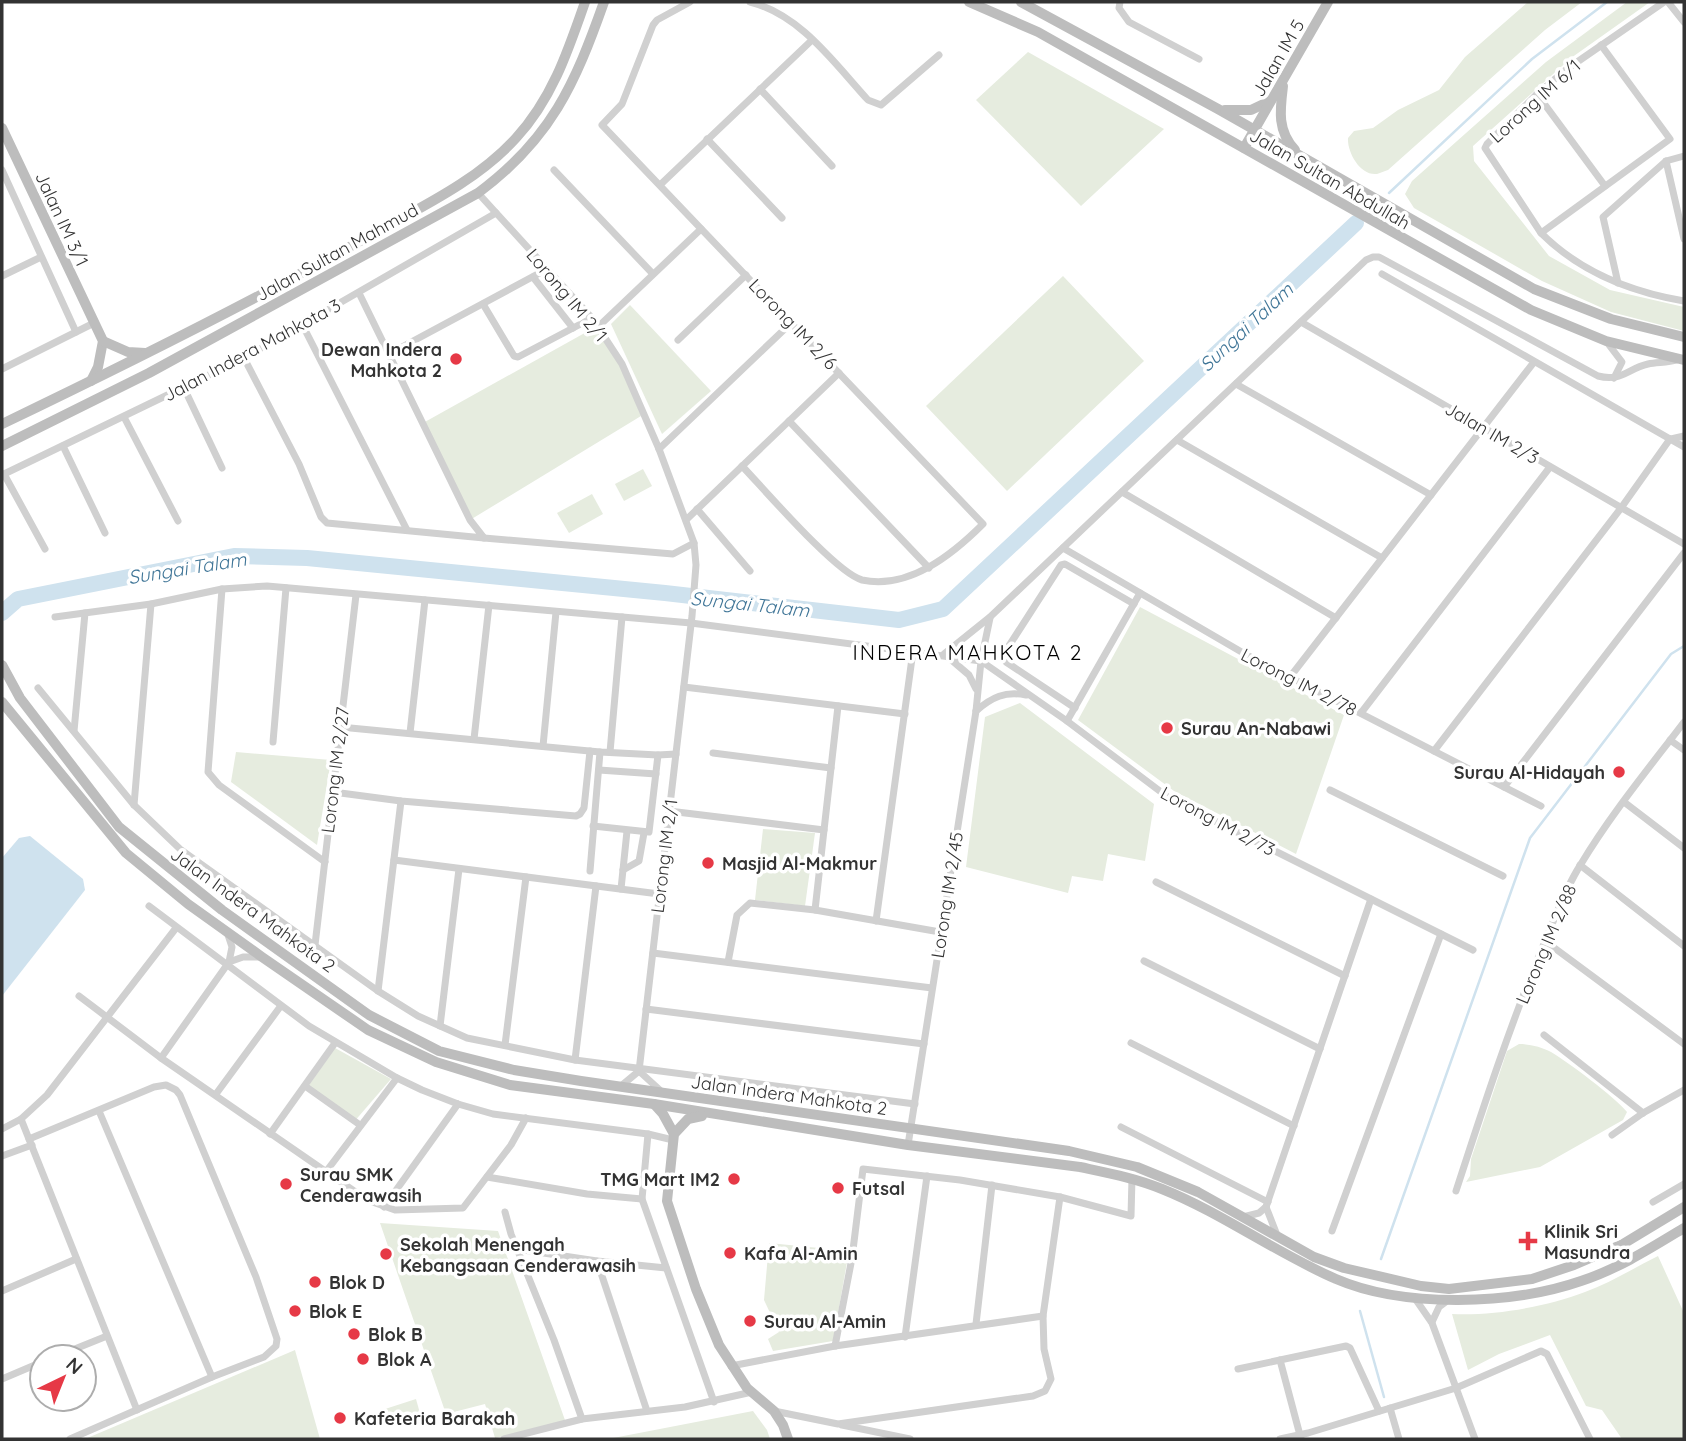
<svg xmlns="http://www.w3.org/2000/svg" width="1686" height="1441" font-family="Quicksand,sans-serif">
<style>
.green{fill:#e6ecdf}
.water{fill:#cfe2ee}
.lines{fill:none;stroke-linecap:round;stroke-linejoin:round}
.stream{stroke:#cfe2ee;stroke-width:2.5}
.river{stroke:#cfe2ee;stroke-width:16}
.street{stroke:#d0d0d0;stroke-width:7}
.secondary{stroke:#bdbdbd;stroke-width:10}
.poi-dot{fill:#e63946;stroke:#fff;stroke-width:2.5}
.labels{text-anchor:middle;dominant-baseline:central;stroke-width:7;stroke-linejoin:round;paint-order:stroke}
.street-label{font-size:18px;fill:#333;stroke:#fff}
.poi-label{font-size:18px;font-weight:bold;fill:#333;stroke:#fff;text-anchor:start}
.water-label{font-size:19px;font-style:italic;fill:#3f7597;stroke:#fff}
.quarter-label{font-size:21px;letter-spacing:2px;fill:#000;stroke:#fff}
</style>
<rect width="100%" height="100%" fill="#fff"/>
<g class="green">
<path d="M1528,2H1582L1545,30L1388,170C1384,171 1381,173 1377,174C1360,176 1347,152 1348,138L1354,131L1373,128L1398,110L1439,90L1465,57Z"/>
<path d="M1627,2H1650L1571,58L1473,146L1474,161L1549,256L1610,290L1684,307V331L1611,312L1542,281L1414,208L1405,194L1412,181L1546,62Z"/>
<path d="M1028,52L1164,129L1081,206L976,100Z"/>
<path d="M1063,276L1144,361L1007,491L926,406Z"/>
<path d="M630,305L711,391L662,434L611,324Z"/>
<path d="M599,325L621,365L641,416L470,520L423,423Z"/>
<path d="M643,469L652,486L624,501L615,484Z"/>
<path d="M592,494L603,514L569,533L557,513Z"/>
<path d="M1140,607L1344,715L1296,854L1174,791L1078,720Z"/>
<path d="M1020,703L1154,804L1145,861L1108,854L1103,881L1072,876L1068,893L966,867L985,717Z"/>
<path d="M236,752L331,760L317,845L231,782Z"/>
<path d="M763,829L815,833L805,906L755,900Z"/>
<path d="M1519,1044C1529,1044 1542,1047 1551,1052C1569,1063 1614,1096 1627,1112L1623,1120L1540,1167L1466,1182L1470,1176L1471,1159L1507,1051Z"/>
<path d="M335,1048L391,1079L353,1123L306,1089Z"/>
<path d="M380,1223L498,1231L566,1423L495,1438L485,1404L446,1414Z"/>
<path d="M769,1243L849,1251L833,1341L773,1351L768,1339L779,1332L764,1300Z"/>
<path d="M1658,1256L1684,1313V1439H1622L1602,1410L1586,1406L1550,1335L1499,1354L1468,1370L1452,1314C1493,1316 1546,1307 1585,1292C1610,1283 1634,1268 1658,1256Z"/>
<path d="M295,1350L320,1439H85Z"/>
<path d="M416,1399L421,1417L387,1426L382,1410Z"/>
<path d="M753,1411L767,1430L770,1439H608Z"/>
</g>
<path class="water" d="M30,836L83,879L85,890L2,996V858L19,838Z"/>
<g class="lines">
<g class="stream">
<path d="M1389,193L1532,59L1607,2"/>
<path d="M1381,1259L1530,838L1671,654L1684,646"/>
<path d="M1360,1311L1384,1397"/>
</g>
<path class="river" d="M2,613L18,599L234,556L307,558L665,593L899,620L943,609L1356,223"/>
<g class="street">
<path d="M690,2L657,20L653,25L622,104L602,125L983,524C953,554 909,590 862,580C836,573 764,489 742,466"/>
<path d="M750,2C801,15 834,63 868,100L881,105L939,55"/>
<path d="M1120,2L1119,8L1129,22L1199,59"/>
<path d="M1664,2L1567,69L1537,94L1487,144L1485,148L1541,233C1580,272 1631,292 1684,301"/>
<path d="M1668,2L1684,22"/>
<path d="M760,89L832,166"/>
<path d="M1537,94L1605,186"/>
<path d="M707,139L782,218"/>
<path d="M1666,161L1684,239"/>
<path d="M2,170L76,332"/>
<path d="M554,170L653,274"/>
<path d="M660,185L812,40"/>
<path d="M478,193L592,318L622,364L659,449L694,543L696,565L692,616L639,1071L621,1086"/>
<path d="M1541,233L1670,139L1601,45"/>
<path d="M1382,274L1684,447"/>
<path d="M2,276L41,257"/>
<path d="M533,277L573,328"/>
<path d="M1618,283L1603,217L1666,161L1684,156"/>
<path d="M483,304L514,356L518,357L592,318"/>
<path d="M1301,322L1684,544"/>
<path d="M302,324L407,530"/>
<path d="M599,326L701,229"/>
<path d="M678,340L746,275"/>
<path d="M1606,341L1622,362L1614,378"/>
<path d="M389,354L547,269"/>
<path d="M244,358L299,464L321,517L327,523L484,538L470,520L359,293"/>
<path d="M2,369L94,323"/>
<path d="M1236,384L1431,495"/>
<path d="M184,388L222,468"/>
<path d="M124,417L178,521"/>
<path d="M789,421L929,568"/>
<path d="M1671,439L1684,436"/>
<path d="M1177,440L1382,558"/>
<path d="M63,446L105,533"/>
<path d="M659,449L791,323"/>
<path d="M4,474L45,549"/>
<path d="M2,475L244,358L496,213"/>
<path d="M1122,492L1336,618"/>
<path d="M697,509L750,571"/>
<path d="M686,520L839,373"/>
<path d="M484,538L673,554L694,543"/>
<path d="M1063,548L1245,654L1541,806"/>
<path d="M222,589L208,772L219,785L325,862"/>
<path d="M55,617L151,604L222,589L267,586L691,623L981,661L1067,721L1169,798L1473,950"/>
<path d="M944,654L990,617L1366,260L1373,257H1379L1598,376C1621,382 1627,369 1648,364C1657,362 1667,363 1677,360"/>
<path d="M948,657L969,675L976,689"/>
<path d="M1290,677L1534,362"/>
<path d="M684,687L905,714"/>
<path d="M38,688L134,805L180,849L378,991L418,1016L467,1038L575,1060L915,1104"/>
<path d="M1075,708L1006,662L1005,652L1061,565L1065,564L1134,604"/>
<path d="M976,711C992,697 1005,691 1026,695"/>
<path d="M1361,713L1550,467"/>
<path d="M1067,721L1140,593"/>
<path d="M340,727L600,752L658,755L676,754"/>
<path d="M74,731L85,613"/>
<path d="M410,733L425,600"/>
<path d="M474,739L489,605"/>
<path d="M1670,740L1684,750"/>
<path d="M273,742L286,588"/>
<path d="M543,746L556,612"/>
<path d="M1434,751L1621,508L1670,439"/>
<path d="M610,752L622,617"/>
<path d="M713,753L831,768"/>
<path d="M599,770L656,774"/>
<path d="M1504,787L1684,553"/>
<path d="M1330,790L1503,876"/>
<path d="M333,792L401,801L576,816L580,814L584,808L590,751"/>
<path d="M1624,802L1684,848"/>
<path d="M134,805L151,604"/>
<path d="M669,811L824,830"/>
<path d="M593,826L649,832L658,755"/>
<path d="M394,860L659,894"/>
<path d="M1580,865L1684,946"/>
<path d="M623,870L639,861L644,833"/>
<path d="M590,871L600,752"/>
<path d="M1156,882L1345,976"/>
<path d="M621,889L627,831"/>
<path d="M149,906L309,1026L397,1078L422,1090L458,1104L493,1114L648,1134L673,1140"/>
<path d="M815,910L838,706"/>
<path d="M876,921L913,651"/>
<path d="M227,932L232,947L229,962"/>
<path d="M1545,941L1684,1044"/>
<path d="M315,945L356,595"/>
<path d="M653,953L932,988"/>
<path d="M1144,961L1320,1049"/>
<path d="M728,962L737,915L750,903L815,910L940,932"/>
<path d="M378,991L401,801"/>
<path d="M79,996L161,1058L367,1200L395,1210L463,1208L511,1145L526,1118"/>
<path d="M646,1009L924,1044"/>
<path d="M440,1026L459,869"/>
<path d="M1544,1035L1643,1113"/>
<path d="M1131,1043L1294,1126"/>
<path d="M505,1045L526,877"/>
<path d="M161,1058L229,962L243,957H260"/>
<path d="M575,1060L596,886"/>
<path d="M639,1071L662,1092"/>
<path d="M305,1086L360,1125"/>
<path d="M216,1094L280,1007"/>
<path d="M99,1111L212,1377"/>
<path d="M21,1119L137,1410"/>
<path d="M1121,1127L1268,1202"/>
<path d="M2,1129L21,1119L47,1095L176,928"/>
<path d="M270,1134L335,1043"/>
<path d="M648,1134L642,1199L714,1402"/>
<path d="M1612,1135L1643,1113L1684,1090"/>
<path d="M29,1139L154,1087L166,1085L176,1090L180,1095L256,1277L277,1339L276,1346L264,1357L212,1377L70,1439"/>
<path d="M908,1145L976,711L981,661L990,618"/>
<path d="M2,1156L32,1145"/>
<path d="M325,1173L397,1078"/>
<path d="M487,1177L587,1194L642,1199"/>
<path d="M1456,1191C1483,1108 1510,1025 1543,946C1555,918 1565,889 1581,864C1611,814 1649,768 1684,722"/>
<path d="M1653,1202L1684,1184"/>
<path d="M384,1207L458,1104"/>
<path d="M1266,1207L1371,899"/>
<path d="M1266,1207L1277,1235"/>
<path d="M505,1212L511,1234L554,1340L582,1419"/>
<path d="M1243,1217L1259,1213L1266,1207"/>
<path d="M1332,1231L1441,934"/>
<path d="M517,1249L597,1261L666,1268"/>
<path d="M597,1261L647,1411"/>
<path d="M2,1291L76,1259"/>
<path d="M1414,1297L1432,1323L1475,1439"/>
<path d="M1432,1322L1439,1307L1447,1301"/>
<path d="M976,1324L992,1185"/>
<path d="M905,1337L927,1176"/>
<path d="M835,1346L852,1258L863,1169L960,1180L1060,1197L1131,1216L1132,1178"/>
<path d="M55,1357L107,1336"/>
<path d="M1280,1360L1301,1439"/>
<path d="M731,1366L835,1346L1043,1316"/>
<path d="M1238,1369L1346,1346L1350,1348L1379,1411"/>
<path d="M2,1379L42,1362"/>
<path d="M1390,1408L1399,1439"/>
<path d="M774,1411L838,1424L1033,1396L1045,1391L1051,1379L1044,1349L1043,1316L1060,1197"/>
<path d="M842,1425L910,1439"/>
<path d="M504,1439L582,1419L685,1407L752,1392"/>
<path d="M1280,1439L1308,1433L1456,1388L1541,1351L1547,1354L1590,1439"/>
</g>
<g class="secondary">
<path d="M969,2L1038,32L1531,310L1606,341L1684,360"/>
<path d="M1021,2L1218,109L1534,289L1611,319L1684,337"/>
<path d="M1283,86C1280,110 1277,131 1295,150"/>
<path d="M1225,110H1251L1270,101"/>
<path d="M2,128L103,341L98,367L91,381"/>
<path d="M1244,148L1328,2"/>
<path d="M103,341L128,352L145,353"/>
<path d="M2,424C127,364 250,303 371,235C421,207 477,181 516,138C552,99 568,51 585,2"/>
<path d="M2,446L149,373L478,193C551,139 575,84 604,2"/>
<path d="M2,665L20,698L119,827L222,910L369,1015L439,1051L514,1070L581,1081L1069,1151L1137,1167L1198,1192L1314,1257L1344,1268L1421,1286L1449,1289L1532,1279L1574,1265L1623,1244L1684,1207"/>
<path d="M2,702L126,853L188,904L262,957L368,1030L436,1062L510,1085L654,1104L908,1145L1080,1167C1108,1173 1135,1178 1162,1189C1222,1213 1276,1253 1336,1279C1403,1308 1512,1305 1581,1281C1618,1269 1651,1248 1684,1228"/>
<path d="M654,1104L663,1114L674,1134"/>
<path d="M702,1116L688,1119L674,1134L667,1201L696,1289L719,1345L747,1388L774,1411L783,1425L788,1439"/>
</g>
</g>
<g class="poi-dot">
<circle cx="456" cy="359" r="7"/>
<circle cx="1167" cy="728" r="7"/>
<circle cx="1619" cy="772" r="7"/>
<circle cx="708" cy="863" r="7"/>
<circle cx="734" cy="1179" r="7"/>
<circle cx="286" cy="1184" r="7"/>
<circle cx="838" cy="1188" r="7"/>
<path d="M1524.5 1230.5h7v7h7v7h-7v7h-7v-7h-7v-7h7z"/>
<circle cx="730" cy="1253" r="7"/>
<circle cx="386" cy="1254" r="7"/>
<circle cx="315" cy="1282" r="7"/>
<circle cx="295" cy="1311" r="7"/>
<circle cx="750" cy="1321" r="7"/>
<circle cx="354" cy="1334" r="7"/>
<circle cx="363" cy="1359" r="7"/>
<circle cx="340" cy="1418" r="7"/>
</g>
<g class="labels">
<g class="street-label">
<text transform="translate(1278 58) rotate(-60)">Jalan IM 5</text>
<text transform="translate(1535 101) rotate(-42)">Lorong IM 6/1</text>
<text transform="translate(1330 179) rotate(30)">Jalan Sultan Abdullah</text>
<text transform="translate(62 219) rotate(65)">Jalan IM 3/1</text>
<text transform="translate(337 252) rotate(-29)">Jalan Sultan Mahmud</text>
<text transform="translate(567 295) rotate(50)">Lorong IM 2/1</text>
<text transform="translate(793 324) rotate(46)">Lorong IM 2/6</text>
<text transform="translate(252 350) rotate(-28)">Jalan Indera Mahkota 3</text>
<text transform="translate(1492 433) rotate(30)">Jalan IM 2/3</text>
<text transform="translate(1299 682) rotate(27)">Lorong IM 2/78</text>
<text transform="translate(335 770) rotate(-83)">Lorong IM 2/27</text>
<text transform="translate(1218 821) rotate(28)">Lorong IM 2/73</text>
<text transform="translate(664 856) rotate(-83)">Lorong IM 2/1</text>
<text transform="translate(947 895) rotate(-81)">Lorong IM 2/45</text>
<text transform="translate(253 910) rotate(36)">Jalan Indera Mahkota 2</text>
<text transform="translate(1546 944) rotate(-67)">Lorong IM 2/88</text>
<text transform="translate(789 1095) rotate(8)">Jalan Indera Mahkota 2</text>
</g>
<g class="poi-label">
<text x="442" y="349" text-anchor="end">Dewan Indera<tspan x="442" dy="21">Mahkota 2</tspan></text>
<text x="1181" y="728">Surau An-Nabawi</text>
<text x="1605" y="772" text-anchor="end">Surau Al-Hidayah</text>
<text x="722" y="863">Masjid Al-Makmur</text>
<text x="300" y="1174">Surau SMK<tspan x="300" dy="21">Cenderawasih</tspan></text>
<text x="720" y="1179" text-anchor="end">TMG Mart IM2</text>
<text x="852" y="1188">Futsal</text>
<text x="1544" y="1231">Klinik Sri<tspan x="1544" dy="21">Masundra</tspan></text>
<text x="400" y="1244">Sekolah Menengah<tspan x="400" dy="21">Kebangsaan Cenderawasih</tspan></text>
<text x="744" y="1253">Kafa Al-Amin</text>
<text x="329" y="1282">Blok D</text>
<text x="309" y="1311">Blok E</text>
<text x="764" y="1321">Surau Al-Amin</text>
<text x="368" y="1334">Blok B</text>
<text x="377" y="1359">Blok A</text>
<text x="354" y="1418">Kafeteria Barakah</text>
</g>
<g class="water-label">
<text transform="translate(1246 327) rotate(-43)">Sungai Talam</text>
<text transform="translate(187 568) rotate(-9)">Sungai Talam</text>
<text transform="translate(750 604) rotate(6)">Sungai Talam</text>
</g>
<g class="quarter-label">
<text x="968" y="652">INDERA MAHKOTA 2</text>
</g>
</g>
<rect width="1686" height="1441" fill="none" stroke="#333333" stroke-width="7"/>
<g transform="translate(63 1378) rotate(43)"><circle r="33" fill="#ffffff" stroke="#adadad" stroke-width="2"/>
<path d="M0-5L12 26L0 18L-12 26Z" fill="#e63946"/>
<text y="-10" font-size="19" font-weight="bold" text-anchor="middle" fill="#333333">N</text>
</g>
</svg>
